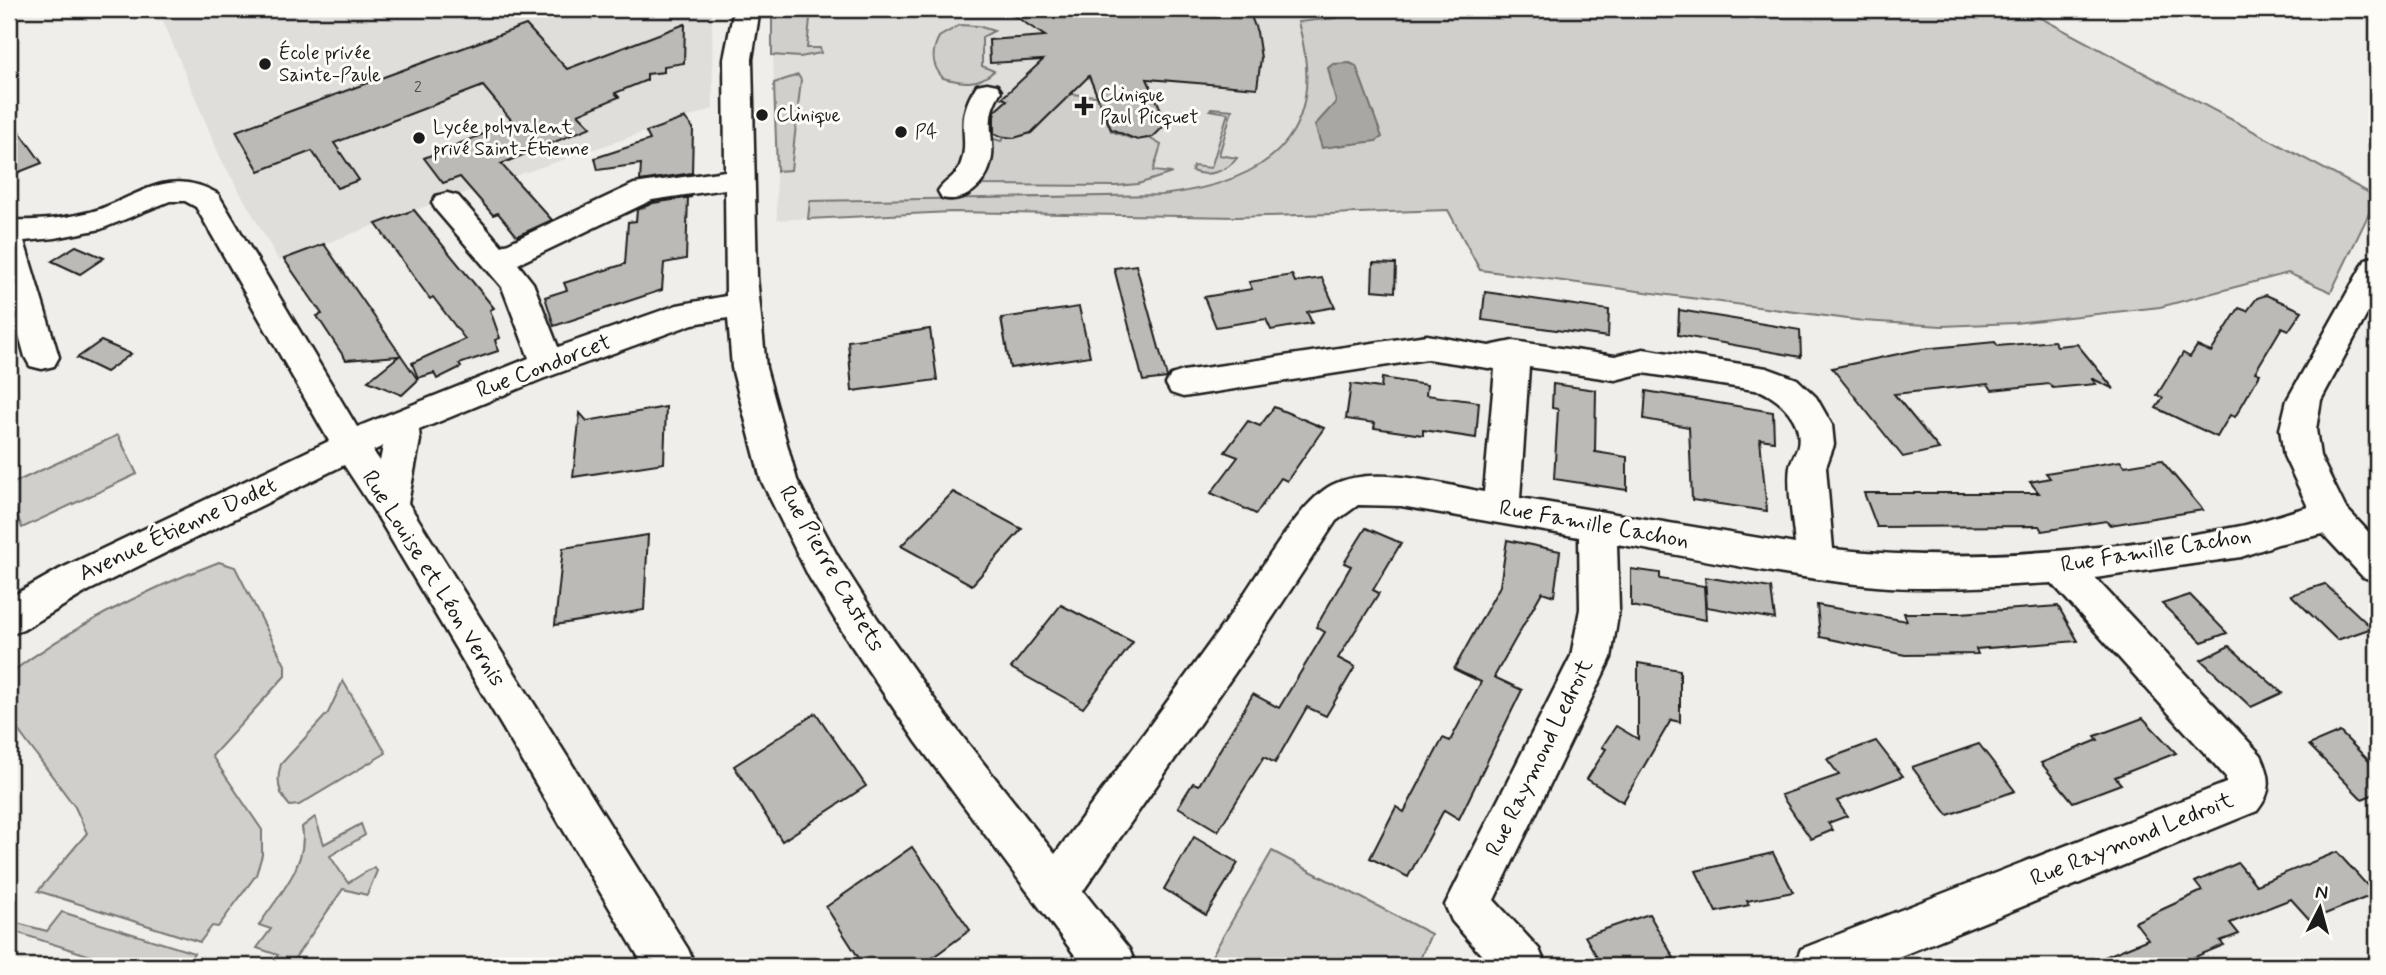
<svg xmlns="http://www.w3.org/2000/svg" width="2386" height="975" font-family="Mynerve,sans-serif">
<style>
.built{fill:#e0deda}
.green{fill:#d0cfcc;stroke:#767674;stroke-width:2}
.water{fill:#a8a7a3;stroke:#706f6d;stroke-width:2}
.building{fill:#bbbab6;stroke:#1c1c1c;stroke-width:2}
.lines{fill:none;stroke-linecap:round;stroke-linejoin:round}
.minor-casing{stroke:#1c1c1c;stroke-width:5}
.minor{fill:#fdfcf7;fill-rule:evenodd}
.poi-dot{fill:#1c1c1c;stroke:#fdfcf7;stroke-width:2.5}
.labels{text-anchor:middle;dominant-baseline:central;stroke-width:6;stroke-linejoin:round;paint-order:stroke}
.far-number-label{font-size:16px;fill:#444442}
.far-poi-label{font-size:19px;fill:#1c1c1c;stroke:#fdfcf7;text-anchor:start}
.street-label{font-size:23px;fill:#1c1c1c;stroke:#fdfcf7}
</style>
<rect width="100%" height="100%" fill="#f0eeea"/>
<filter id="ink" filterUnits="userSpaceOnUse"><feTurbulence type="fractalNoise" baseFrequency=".0143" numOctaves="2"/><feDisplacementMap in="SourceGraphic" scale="14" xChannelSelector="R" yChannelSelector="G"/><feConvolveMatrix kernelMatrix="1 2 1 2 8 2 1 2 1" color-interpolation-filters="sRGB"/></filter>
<g filter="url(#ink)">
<g class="built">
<path d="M158,9H712L713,109L429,205L279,261L221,159Z"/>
<path d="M772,9H1342L1332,216L1237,217L951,212L777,220Z"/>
</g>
<g class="green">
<path d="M772,9H811L807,48H820L821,53L800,57L772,55Z"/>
<path d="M1333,9H2024L2377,197L2331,292L2288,273L2160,307L2015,323L1942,326L1863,321L1480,270L1448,210L1237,217L951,212L808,219L810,201L1162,195C1269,182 1330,136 1298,22L1337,18Z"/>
<path d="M960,25L978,26L994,31L982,37V66L994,71C978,86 962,83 943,78C931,65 931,52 939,37Z"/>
<path d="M798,75L801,80L791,170L777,171L774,83Z"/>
<path d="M1069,94L1097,96L1111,131L1132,139L1149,138L1161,145L1153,171L1172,173L1138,184L1116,186L973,185L991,138L1001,141L1005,137L1031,133Z"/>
<path d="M1211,108L1232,110L1219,155L1237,158C1228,171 1207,178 1192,171L1193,166L1211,168L1228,113L1210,110Z"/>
<path d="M118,435L137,474L22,528L9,494V485Z"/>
<path d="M219,562L235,567L285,665V676L212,756L262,830V855L256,875L218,927L212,926L200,942L38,891L87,833L75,807L9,718V674C73,626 145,590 219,562Z"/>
<path d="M343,681L386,753L299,805L290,806C278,794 276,780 281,764L328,713Z"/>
<path d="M315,817L324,844L361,824L365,835L330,856L348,883L374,867L377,871L367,895L343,889L295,958L315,966H271L278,955L257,948L271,929L259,925C278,896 309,864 302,827Z"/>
<path d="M1272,851L1431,934L1417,966H1206Z"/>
<path d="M62,912L194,953L185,966H122L9,930L13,922L47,931Z"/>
</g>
<path class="water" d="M1350,63L1356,66L1382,137L1376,141L1322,148L1315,125L1336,102L1328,68L1333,64Z"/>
<g class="building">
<path d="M1004,9L1249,11L1257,32L1261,58L1257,88L1147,79L1167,123L1153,137L1137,140L1111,129L1089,76L1031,133L1014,138L998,136L994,134V117L995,111L1007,100L1002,98L1043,60L990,63L989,40L1045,36Z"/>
<path d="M685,24L684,63L664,66V72L647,74V80L615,93L619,97L578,114L591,127L501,164L552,220L517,236L498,213L493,215L460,177L443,183L424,158L513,122L483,86L334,143L359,180L337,188L312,151L259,171L236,131L526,25L567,69Z"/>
<path d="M9,117L42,163L9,176Z"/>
<path d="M685,118L693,128L692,173L640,181L641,164L598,170L595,158L650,140L646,132Z"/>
<path d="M688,197L686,259L664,263L662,290L554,326L545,297L567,290L564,283L625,264L628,222L636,221L637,210L653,203L692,197Z"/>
<path d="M414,210L494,308L490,310L500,338L495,340L498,351L459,364L461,367L437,379L434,373L418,378L412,363L465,339L433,297L430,299L376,224Z"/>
<path d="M324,244L418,380L402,395L368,381L399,356L346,360L317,316L322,314L284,259Z"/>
<path d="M76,246L104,258L80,274L52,261Z"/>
<path d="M1373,263L1396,264L1395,292L1372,290Z"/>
<path d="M1136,265L1167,377V378L1143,381L1114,268Z"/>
<path d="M1292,275L1295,282L1322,278L1335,307L1307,312L1312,323L1271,330L1266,319L1216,327L1204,297L1252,289L1249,282Z"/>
<path d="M1485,292L1609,310L1608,337L1482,320Z"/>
<path d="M2266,295L2302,311L2289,330L2282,327L2255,372L2260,374L2235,417L2230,415L2217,437L2156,408L2163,398L2157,395L2183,353L2190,357L2197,346L2211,352L2239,308L2247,311L2257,298Z"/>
<path d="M1079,307L1090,356L1010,368L1001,318Z"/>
<path d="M1679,310L1800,330L1801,357L1678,335Z"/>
<path d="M930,329L937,380L852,391L848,341Z"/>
<path d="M101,341L131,354L106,372L77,358Z"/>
<path d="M2054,341L2057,346L2077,344L2114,389L2091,378L2096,384L2053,388L2049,384L1992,390L1988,384L1894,394L1939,449L1903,457L1832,368L1922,349L1995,342L1998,346Z"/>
<path d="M1382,378L1427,385L1426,395L1479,402L1476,438L1423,430V435L1374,428L1375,423L1346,419L1351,384L1381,388Z"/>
<path d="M1553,384L1596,390L1595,452L1627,457V490L1554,479L1558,409L1552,408Z"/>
<path d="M1646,391L1773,412L1774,441L1760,439L1767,511L1692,500L1689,427L1644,419Z"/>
<path d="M666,407L664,463L573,477L580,413L587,421Z"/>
<path d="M1274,407L1324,428L1287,481L1281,478L1256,514L1211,493L1238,457L1225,452L1248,421L1260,426Z"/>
<path d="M2161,460L2203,510L2110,525L2106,521L2042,531L2039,526L1877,527L1864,493H2039L2030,482L2050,478L2046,473L2120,461L2125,466Z"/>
<path d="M953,492L1022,529L972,585L901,546Z"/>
<path d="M1366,528L1401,543L1373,590L1379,593L1338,658L1355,667L1326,716L1307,707L1275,763L1264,757L1218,831L1178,807L1193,783L1199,785L1253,694L1279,708L1325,632L1316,627L1351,566L1344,563Z"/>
<path d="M648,535L644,610L555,625L563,548Z"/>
<path d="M1507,540L1560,551L1554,596L1542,592L1494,677L1522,690L1459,819L1444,810L1408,877L1370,858L1396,807L1404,812L1443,738L1450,741L1481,682L1454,669L1500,586Z"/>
<path d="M1631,569L1660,573V579L1704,586L1706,620L1631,606Z"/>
<path d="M1705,577L1771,588L1775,619L1707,607Z"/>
<path d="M2325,584L2372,628L2337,640L2291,595Z"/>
<path d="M2190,595L2227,633L2202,642L2162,604Z"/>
<path d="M1061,605L1133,642L1083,708L1011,668Z"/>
<path d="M1817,605L1907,621L1904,613H1960L2058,606L2078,641L1976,649L1978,654L1905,655L1820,637Z"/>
<path d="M2229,646L2282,693L2251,707L2201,660Z"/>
<path d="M1638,663L1680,670V722L1671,720L1623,802L1587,779L1606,749L1602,747L1616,726L1638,739Z"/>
<path d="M816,713L866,786L782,841L734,766Z"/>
<path d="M2143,718L2176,753L2115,777L2121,784L2073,802L2041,763L2098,740L2095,736Z"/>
<path d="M2340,732L2377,769V793L2362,799L2309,745Z"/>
<path d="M1876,741L1903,776L1837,801L1847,816L1828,823L1833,830L1811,839L1781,795L1839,775L1827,759Z"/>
<path d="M1979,744L2015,791L1948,815L1912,767Z"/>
<path d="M1194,837L1238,863L1206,915L1164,889Z"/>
<path d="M912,847L970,930L921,966H864L826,907Z"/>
<path d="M2337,852L2375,894L2310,920L2291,899L2230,923L2239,934L2220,941L2224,945L2173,966H2083L2148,939L2135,922L2202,891L2195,882L2238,863L2256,885Z"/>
<path d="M1773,853L1793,892L1747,901L1749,905L1716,912L1696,871Z"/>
<path d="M1649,914L1674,958L1652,966H1602L1585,936Z"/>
</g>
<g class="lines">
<defs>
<g id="minor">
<path d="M734,9H760L752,59L757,277L766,368L797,480L837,555L877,618L947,717L1055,854C1113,776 1171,697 1228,618C1252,585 1299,501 1332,485C1373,464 1440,484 1484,492L1495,369L1427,359L1183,397L1171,393L1166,384L1171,375L1183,371L1427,335L1489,346L1513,341L1615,356L1643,349L1767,368L1797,379L1816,397L1832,425L1834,445L1826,467L1833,549C1967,564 2104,551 2236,527C2259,523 2284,513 2308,507L2284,456L2280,429L2287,400L2366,259L2377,256V296L2321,400L2316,429L2320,456L2345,507L2377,541V582L2363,577L2323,534L2278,544L2241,557L2095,578L2261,755C2271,777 2273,791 2257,811L1876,966H1794L1801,949L2226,783V777L2052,583C1993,586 1934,591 1876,586C1789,578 1703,559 1617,544L1619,609L1611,658L1494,900L1539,949L1546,966H1491L1452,921L1445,905L1571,656L1580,609L1579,537L1401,506L1358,505L1336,521L1257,641L1083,891L1129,949L1136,966H1083L917,743L849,642L809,577L761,480L732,368L728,318L693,324L542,379L419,430L420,440L408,503L688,949L695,966H644L376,514L344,465L88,591L23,630L9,635V598L60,569L329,441L196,207L185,201H170L101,229L55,238L24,241L59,357L54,366L42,369L30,366L25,357L9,298V220C36,221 63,219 90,212C137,199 167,164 218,194L357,427L529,358L502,287L436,210L432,203L436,196L447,193L458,196L502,246L634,184L725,171L724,59ZM725,189L726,296L677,305L558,347L533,283L518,264L652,200ZM1529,367L1615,380L1643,373L1761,391C1782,401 1803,421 1798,446C1796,453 1791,460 1790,467C1787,486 1793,523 1795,544L1520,498ZM383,446L380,461L373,451Z"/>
<path d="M987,83L997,85L1001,91C996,100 992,107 991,117C989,132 995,147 991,162C986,185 965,204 942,198L938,191C944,181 956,177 960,166C972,137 952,122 977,85Z"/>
</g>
</defs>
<use href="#minor" class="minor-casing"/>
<use href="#minor" class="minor"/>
</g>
</g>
<g class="poi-dot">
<circle cx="265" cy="64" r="7"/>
<path d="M1080.5 95.5h7v7h7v7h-7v7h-7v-7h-7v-7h7z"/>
<circle cx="762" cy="115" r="7"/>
<circle cx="901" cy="132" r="7"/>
<circle cx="419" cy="138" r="7"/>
</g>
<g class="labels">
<g class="far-number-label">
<text x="418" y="87">2</text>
</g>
<g class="far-poi-label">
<text x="279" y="53">École privée<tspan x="279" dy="22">Sainte-Paule</tspan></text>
<text x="1100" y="95">Clinique<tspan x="1100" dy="22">Paul Picquet</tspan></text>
<text x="776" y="115">Clinique</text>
<text x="433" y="127">Lycée polyvalent<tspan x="433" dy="22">privé Saint-Étienne</tspan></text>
<text x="915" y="132">P4</text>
</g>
<g class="street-label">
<text transform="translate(544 367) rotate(-21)">Rue Condorcet</text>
<text transform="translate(1594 525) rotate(10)">Rue Famille Cachon</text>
<text transform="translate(178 530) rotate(-25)">Avenue Étienne Dodet</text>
<text transform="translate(2156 551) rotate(-9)">Rue Famille Cachon</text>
<text transform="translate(831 569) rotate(60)">Rue Pierre Castets</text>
<text transform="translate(433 579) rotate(58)">Rue Louise et Léon Vernis</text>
<text transform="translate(1540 758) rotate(-64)">Rue Raymond Ledroit</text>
<text transform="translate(2132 840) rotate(-22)">Rue Raymond Ledroit</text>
</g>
</g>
<rect width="2386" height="975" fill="none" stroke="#fdfcf7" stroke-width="35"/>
<rect x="18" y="18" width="2351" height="940" fill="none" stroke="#1c1c1c" stroke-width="2.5" filter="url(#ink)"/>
<g transform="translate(2320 908) rotate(6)" stroke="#fdfcf7" stroke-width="5" paint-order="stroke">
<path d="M0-5L12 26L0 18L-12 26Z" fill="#1c1c1c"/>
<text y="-10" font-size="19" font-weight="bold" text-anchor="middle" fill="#1c1c1c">N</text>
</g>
</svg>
